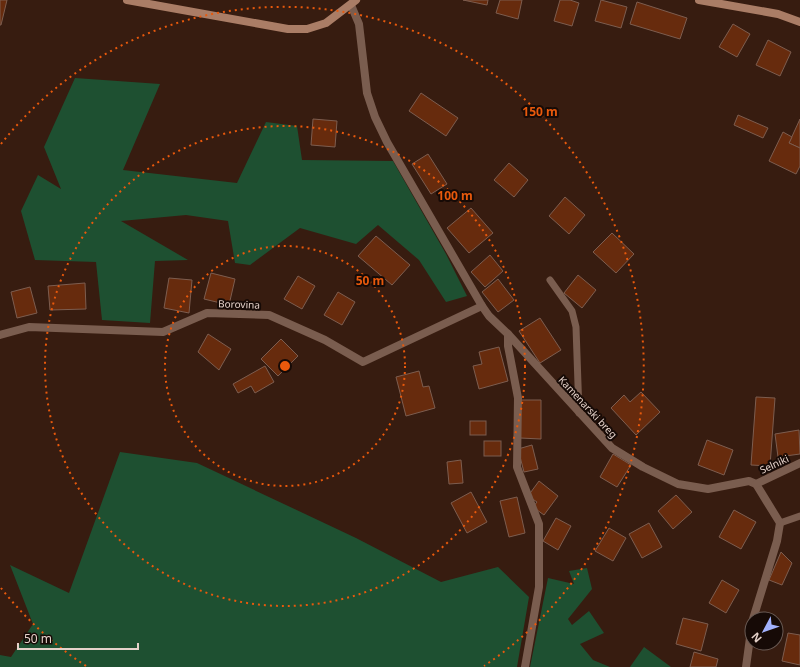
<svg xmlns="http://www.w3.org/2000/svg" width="800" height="667" font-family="'Noto Sans',sans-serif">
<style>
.green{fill:#1e5031}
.building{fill:#672b0d;stroke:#7d5d4f}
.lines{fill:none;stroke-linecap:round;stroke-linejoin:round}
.service{stroke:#7a5d4f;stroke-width:7}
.minor{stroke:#7a5d4f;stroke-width:8}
.secondary{stroke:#aa7d66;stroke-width:8}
.ring{fill:none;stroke:#e8590c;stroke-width:2;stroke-dasharray:2 4}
.labels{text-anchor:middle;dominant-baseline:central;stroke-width:4;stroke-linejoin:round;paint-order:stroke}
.street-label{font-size:10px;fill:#e5d2ca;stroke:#160a06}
.centre{fill:#e8590c;stroke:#160a06;stroke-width:2}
.ring-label{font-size:12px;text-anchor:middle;font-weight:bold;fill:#e8590c;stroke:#160a06;stroke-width:4;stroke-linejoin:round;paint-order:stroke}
</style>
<rect width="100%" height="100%" fill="#371c10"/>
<g class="green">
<path d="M75,78L160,84L123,170L237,183L266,122L297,126L302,160L393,161L446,254L467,296L446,302L419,260L378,225L356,244L300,228L250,265L235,263L228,221L186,215L121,221L188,260L155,261L150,323L102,320L96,262L35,260L21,211L38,175L61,189L44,147Z"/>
<path d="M120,452L197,463L356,538L441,582L498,567L529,597L517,667H0V655L11,657L33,624L10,565L69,593Z"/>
<path d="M587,568L592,589L568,619L572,625L589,611L604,633L580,644L593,660L610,667H530L548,578L574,584L569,571Z"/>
<path d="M644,647L671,667H630Z"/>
</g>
<g class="building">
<path d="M0,0H7L1,25H0Z"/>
<path d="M463,0H488L487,5Z"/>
<path d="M500,0H522L518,19L496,13Z"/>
<path d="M560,0H570L579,3L572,26L554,21Z"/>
<path d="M601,0L627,7L621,28L595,21Z"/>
<path d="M637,2L687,18L680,39L630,24Z"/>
<path d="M733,24L750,34L737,57L719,47Z"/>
<path d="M768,40L791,52L780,76L756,65Z"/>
<path d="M421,93L458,118L446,136L409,111Z"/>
<path d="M738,115L768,128L763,138L734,125Z"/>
<path d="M313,119L337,121L335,147L311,145Z"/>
<path d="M800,119V148L789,143Z"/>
<path d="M783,132L792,137L789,143L800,148V166L796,174L769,161Z"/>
<path d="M428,154L447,184L431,194L412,164Z"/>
<path d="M509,163L528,180L514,197L494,180Z"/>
<path d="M565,197L585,215L569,234L549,216Z"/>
<path d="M471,208L493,233L469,253L447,228Z"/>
<path d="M612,233L634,254L616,273L593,252Z"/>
<path d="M376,236L410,265L392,285L358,256Z"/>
<path d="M490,255L503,271L485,287L471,272Z"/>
<path d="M211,273L235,279L229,305L204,299Z"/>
<path d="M578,275L596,290L582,308L564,293Z"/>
<path d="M298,276L315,286L302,309L284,299Z"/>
<path d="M169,278L192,280L189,313L164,308Z"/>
<path d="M498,279L514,300L498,312L482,292Z"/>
<path d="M85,283L86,309L50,310L48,286Z"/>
<path d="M30,287L37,313L17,318L11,292Z"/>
<path d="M338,292L355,302L342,325L324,315Z"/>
<path d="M540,318L561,350L540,363L519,331Z"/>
<path d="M208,334L231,349L219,370L198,352Z"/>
<path d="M281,339L298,356L278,376L261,359Z"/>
<path d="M499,347L508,381L479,389L473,366L482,364L479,352Z"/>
<path d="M265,366L274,382L255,393L251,386L238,393L233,384Z"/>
<path d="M419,371L423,387L429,386L435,408L406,416L396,377Z"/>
<path d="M641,392L660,412L636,435L611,408L624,395L630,402Z"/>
<path d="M756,397L775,398L770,466L751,465Z"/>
<path d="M520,400H541V439L520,438Z"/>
<rect x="470" y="421" width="16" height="14"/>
<path d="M799,430L800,454L778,457L775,434Z"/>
<path d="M707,440L733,450L724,475L698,465Z"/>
<rect x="484" y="441" width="17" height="15"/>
<path d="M532,445L538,469L524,472L518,449Z"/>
<path d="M613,454L631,465L617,487L600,477Z"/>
<path d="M461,460L463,483L449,484L447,462Z"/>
<path d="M539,481L558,496L544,515L533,507L537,502L528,496Z"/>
<path d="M471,492L487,522L467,533L451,503Z"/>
<path d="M676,495L692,512L673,529L658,511Z"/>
<path d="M517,497L525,533L509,537L500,501Z"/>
<path d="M734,510L756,522L741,549L719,537Z"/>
<path d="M556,518L571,526L558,550L543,541Z"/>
<path d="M649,523L662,547L642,558L629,534Z"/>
<path d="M609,528L626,538L613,561L595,551Z"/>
<path d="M781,552L792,563L782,585L769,580Z"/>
<path d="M722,580L739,590L726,613L709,603Z"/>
<path d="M683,618L708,624L701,651L676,644Z"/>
<path d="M788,633L800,635V665L782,661Z"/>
<path d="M694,652L718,659L716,667H690Z"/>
</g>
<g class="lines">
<g class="service">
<path d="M550,280L572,311L576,327L579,413"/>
<path d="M780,523L800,516"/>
</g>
<g class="minor">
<path d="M351,5L359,24L367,93L375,117L387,142L482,306L489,316L508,334V346L518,398L517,467L539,524V587L525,667"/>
<path d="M508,334L612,448L643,467L678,484L708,489L749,481L756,484L780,523L777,541L753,619"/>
<path d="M0,335L29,327L163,332L207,313L269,315L325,340L363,362L482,306"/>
<path d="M756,484L800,463"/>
<path d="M746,667L752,623"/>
</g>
<g class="secondary">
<path d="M127,0L288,29H307L326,23L356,0"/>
<path d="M699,0L778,14L800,22"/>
</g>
</g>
<g class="ring">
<circle cx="285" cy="366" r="120"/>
<circle cx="285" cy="366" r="240"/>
<path d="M86 666A360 360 0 0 1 1 588M1 144A360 360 0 1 1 484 666"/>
</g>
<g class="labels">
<g class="street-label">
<text transform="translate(239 304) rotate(2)">Borovina</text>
<text transform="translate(588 407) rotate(47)">Kamenarski breg</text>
<text transform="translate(774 464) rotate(-25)">Selniki</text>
</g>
</g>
<circle cx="285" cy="366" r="6" class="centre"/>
<g class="ring-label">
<text x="540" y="116">150 m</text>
<text x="455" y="200">100 m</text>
<text x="370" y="285">50 m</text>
</g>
<g transform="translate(764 631) rotate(229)"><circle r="19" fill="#160a06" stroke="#695a54"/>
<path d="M0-3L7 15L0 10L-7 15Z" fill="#a2b2fd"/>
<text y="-6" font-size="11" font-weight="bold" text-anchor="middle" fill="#e5d2ca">N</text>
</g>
<path d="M18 643v6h120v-6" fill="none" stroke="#e5d2ca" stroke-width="2"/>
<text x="24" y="643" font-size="12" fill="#e5d2ca" stroke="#160a06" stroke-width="3" paint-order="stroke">50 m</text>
</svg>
